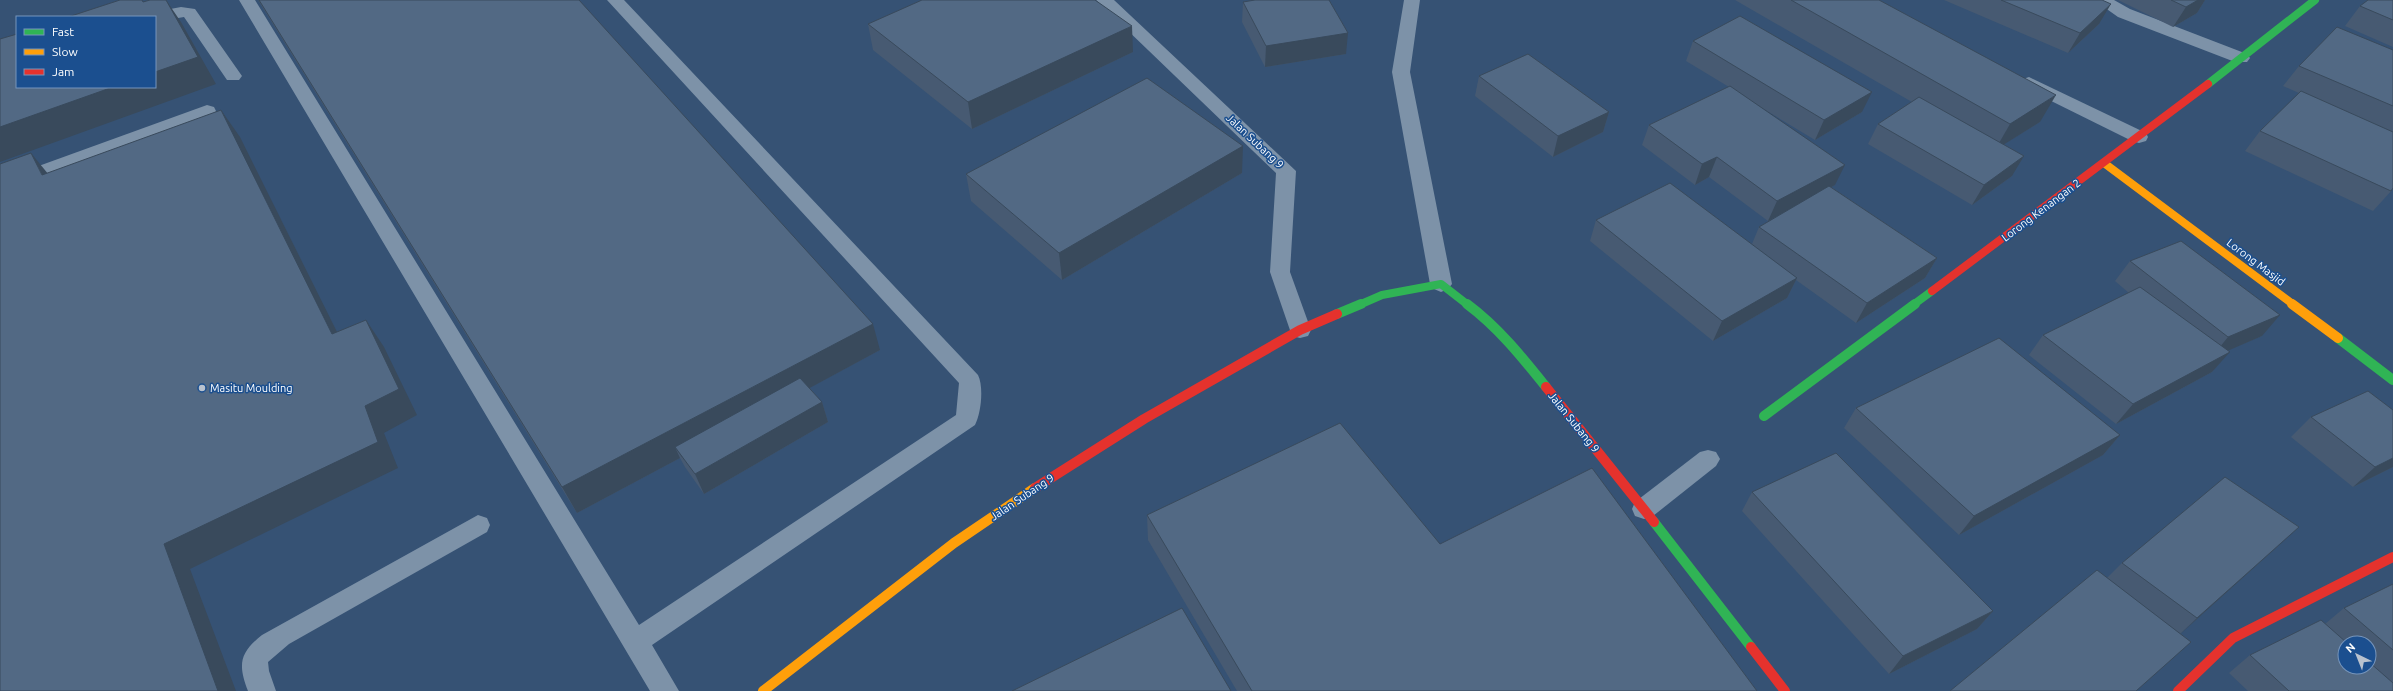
<svg xmlns="http://www.w3.org/2000/svg" width="2393" height="691" font-family="Ubuntu,sans-serif">
<style>
.lines{fill:none;stroke-linecap:round;stroke-linejoin:round}
.lane{fill:#7d92a8;fill-rule:evenodd}
.street{fill:#7d92a8;fill-rule:evenodd}
.fast-far1{stroke:#30b455;stroke-width:8}
.fast{stroke:#30b455;stroke-width:10}
.slow-far1{stroke:#ff9f0a;stroke-width:8}
.slow{stroke:#ff9f0a;stroke-width:10}
.jam-far1{stroke:#e5322d;stroke-width:8}
.jam{stroke:#e5322d;stroke-width:10}
.wall{fill:#475a72;fill-rule:evenodd}
.shaded-wall{fill:#394a5c}
.building{fill:#526984;stroke:#394a5c}
.poi-dot{fill:#b9c2ce;stroke:#1b4f8f;stroke-width:1.5}
.labels{text-anchor:middle;dominant-baseline:central;stroke-width:3;stroke-linejoin:round;paint-order:stroke}
.street-label{font-size:11px;fill:#fff;stroke:#1b4f8f}
.poi-label{font-size:11px;fill:#fff;stroke:#1b4f8f;text-anchor:start}
</style>
<rect width="100%" height="100%" fill="#365274"/>
<g class="lines">
<g class="lane">
<path d="M239,0H255L639,625L956,415L959,383L607,0H624L978,375C984,387 981,414 975,425L652,645L679,691H650Z"/>
<path d="M1096,0H1114L1296,171L1290,272L1311,330L1308,336L1300,338L1292,336L1270,272L1276,173Z"/>
<path d="M1404,0H1420L1410,72L1452,284L1448,289L1441,292L1434,289L1430,284L1392,72Z"/>
<path d="M2094,0H2114L2130,9L2247,54L2250,58L2247,62H2235L2118,17Z"/>
<path d="M181,7L195,9L242,76L239,80H227L184,17L155,22V17H146L149,13Z"/>
<path d="M2029,77L2146,133L2148,137L2146,141L2139,143L2132,141L2023,87L2020,83L2023,79Z"/>
<path d="M207,105L214,107L216,111L214,115L0,194V180Z"/>
<path d="M478,515L487,518L490,525L487,532L289,644L268,662L269,671L276,691H248C238,665 239,653 262,635Z"/>
</g>
<path class="street" d="M1708,450L1716,452L1720,459L1716,466L1653,516L1644,519L1635,516L1632,509L1635,502L1700,452Z"/>
<g class="fast-far1">
<path d="M2208,84L2315,0"/>
<path d="M1359,305L1382,295L1441,284L1468,305"/>
<path d="M1913,305L1932,291"/>
</g>
<g class="fast">
<path d="M1467,304C1498,327 1522,357 1546,387"/>
<path d="M1337,314L1361,304"/>
<path d="M2338,338L2393,380"/>
<path d="M1764,416L1915,304"/>
<path d="M1654,522L1751,647"/>
</g>
<path class="slow-far1" d="M2104,163L2294,305"/>
<g class="slow">
<path d="M2292,304L2338,338"/>
<path d="M763,691L954,543L1035,488"/>
</g>
<path class="jam-far1" d="M1932,291L2208,84"/>
<g class="jam">
<path d="M1546,387L1654,522"/>
<path d="M1035,488L1144,419L1300,330L1337,314"/>
<path d="M1751,647L1785,691"/>
<path d="M2178,691L2233,638L2393,557"/>
</g>
</g>
<g class="wall">
<path d="M258,0L880,350L809,388L822,402L828,422L704,494L685,467L680,458L577,513Z"/>
<path d="M1735,0H1879L2040,122L2004,144L2012,176L1972,205L1868,144L1878,124L1912,102Z"/>
<path d="M1944,0H2102L2099,24L2068,53Z"/>
<path d="M2118,0H2205L2197,13L2173,27Z"/>
<path d="M2393,0V47L2345,26L2360,6Z"/>
<path d="M1243,2L1346,54L1265,67L1242,22Z"/>
<path d="M868,24L1133,52L972,129L873,50Z"/>
<path d="M1693,41L1862,112L1815,140L1762,108L1835,185L1831,187L1937,258L1925,278L1856,323L1796,280L1787,298L1713,341L1590,241L1596,220L1752,244L1759,227L1786,211L1768,221L1709,177L1695,185L1642,145L1649,125L1729,87L1686,61Z"/>
<path d="M2393,50V189L2373,211L2245,151L2260,131L2299,93L2283,86L2299,66Z"/>
<path d="M1479,76L1609,112L1603,132L1553,157L1475,96Z"/>
<path d="M1242,173L1062,280L971,201L966,174Z"/>
<path d="M2130,261L2262,336L2228,350L2212,372L2116,424L2029,355L2043,335L2129,293L2115,281Z"/>
<path d="M1856,408L2120,435L2103,455L1959,535L1844,428Z"/>
<path d="M2393,410V467L2353,487L2291,437L2311,417Z"/>
<path d="M1752,492L1993,611L1977,629L1889,674L1742,511Z"/>
<path d="M1147,515L1440,544L1757,691H1237L1148,540Z"/>
<path d="M2278,546L2180,634L2107,578L2122,563Z"/>
<path d="M2393,584V691H2248L2229,673L2250,655L2325,624L2344,608ZM2345,643H2369V667Z"/>
</g>
<g class="shaded-wall">
<path d="M166,0L181,22L216,84L0,162V127L113,87H155V72Z"/>
<path d="M2198,0H2205L2197,13L2173,27L2186,7Z"/>
<path d="M2111,4L2099,24L2068,53L2080,33Z"/>
<path d="M1132,26L1133,52L972,129L968,102Z"/>
<path d="M1348,33L1346,54L1265,67L1266,46Z"/>
<path d="M1872,92L1862,112L1815,140L1824,120Z"/>
<path d="M2056,95L2040,122L1995,150L2010,124Z"/>
<path d="M221,110L240,137L351,360L332,334Z"/>
<path d="M1609,112L1603,132L1553,157L1558,136Z"/>
<path d="M1243,146L1242,173L1062,280L1059,253Z"/>
<path d="M31,153L53,180L42,175Z"/>
<path d="M2024,156L2012,176L1972,205L1984,185Z"/>
<path d="M1717,157L1709,177L1695,185L1702,164Z"/>
<path d="M1845,165L1835,185L1768,221L1777,201Z"/>
<path d="M1937,258L1925,278L1856,323L1867,303Z"/>
<path d="M1797,278L1787,298L1713,341L1722,321Z"/>
<path d="M2280,315L2262,336L2211,358L2228,337Z"/>
<path d="M366,320L384,347L417,415L384,433L398,468L190,569L236,691H218L164,544L365,406Z"/>
<path d="M873,324L880,350L682,457L675,447L680,458L577,513L562,487Z"/>
<path d="M2230,352L2212,372L2116,424L2133,404Z"/>
<path d="M822,402L828,422L704,494L695,474Z"/>
<path d="M2120,435L2103,455L1959,535L1974,516Z"/>
<path d="M2393,458V467L2353,487L2375,467Z"/>
<path d="M2299,527L2278,546L2177,637L2197,618Z"/>
<path d="M1993,611L1977,629L1889,674L1903,656Z"/>
</g>
<g class="building">
<path d="M120,0H142L143,2L150,0H166L198,57L155,72V17H68Z"/>
<path d="M259,0H579L873,324L562,487Z"/>
<path d="M922,0H1095L1132,26L968,102L868,24Z"/>
<path d="M1255,0H1329L1348,33L1266,46L1243,2Z"/>
<path d="M1791,0H1879L2056,95L2010,124Z"/>
<path d="M2001,0H2102L2111,4L2080,33Z"/>
<path d="M2171,0H2198L2186,7Z"/>
<path d="M2368,0H2393V20L2360,6Z"/>
<path d="M1740,16L1872,92L1824,120L1693,41Z"/>
<path d="M2337,27L2393,50V106L2299,66Z"/>
<path d="M17,34V87H113L0,127V39Z"/>
<path d="M1528,54L1609,112L1558,136L1479,76Z"/>
<path d="M1147,78L1243,146L1059,253L966,174Z"/>
<path d="M1730,86L1845,165L1777,201L1717,157L1702,164L1649,125Z"/>
<path d="M2301,91L2393,132V188L2391,191L2260,131Z"/>
<path d="M1919,97L2024,156L1984,185L1878,124Z"/>
<path d="M221,110L332,334L366,320L399,389L365,406L378,442L164,544L218,691H0V164L31,153L42,175Z"/>
<path d="M1670,183L1797,278L1722,321L1596,220Z"/>
<path d="M1829,186L1937,258L1867,303L1759,227Z"/>
<path d="M2181,241L2280,315L2228,337L2130,261Z"/>
<path d="M2140,287L2230,352L2133,404L2043,335Z"/>
<path d="M1999,338L2120,435L1974,516L1856,408Z"/>
<path d="M800,378L822,402L695,474L675,447Z"/>
<path d="M2368,391L2393,410V458L2375,467L2311,417Z"/>
<path d="M1340,423L1440,544L1592,468L1757,691H1252L1147,515Z"/>
<path d="M1836,453L1993,611L1903,656L1752,492Z"/>
<path d="M2225,477L2299,527L2197,618L2122,563Z"/>
<path d="M2097,570L2191,642L2136,691H1950Z"/>
<path d="M2393,584V650L2344,608Z"/>
<path d="M1182,608L1231,691H1012Z"/>
<path d="M2321,620L2347,643H2345V667H2369V662L2393,683V691H2289L2250,655Z"/>
</g>
<circle class="poi-dot" cx="202" cy="388" r="4"/>
<g class="labels">
<g class="street-label">
<text transform="translate(1255 141) rotate(43)">Jalan Subang 9</text>
<text transform="translate(2041 210) rotate(-37)">Lorong Kenangan 2</text>
<text transform="translate(2256 262) rotate(37)">Lorong Masjid</text>
<text transform="translate(1574 422) rotate(51)">Jalan Subang 9</text>
<text transform="translate(1022 497) rotate(-34)">Jalan Subang 9</text>
</g>
<g class="poi-label">
<text x="210" y="388">Masitu Moulding</text>
</g>
</g>
<rect x="16" y="16" width="140" height="72" fill="#1b4f8f" stroke="#7695bc"/>
<rect x="24" y="29" width="20" height="6" fill="#30b455" stroke="#7695bc"/>
<text x="52" y="36" font-size="12" fill="#ffffff">Fast</text>
<rect x="24" y="49" width="20" height="6" fill="#ff9f0a" stroke="#7695bc"/>
<text x="52" y="56" font-size="12" fill="#ffffff">Slow</text>
<rect x="24" y="69" width="20" height="6" fill="#e5322d" stroke="#7695bc"/>
<text x="52" y="76" font-size="12" fill="#ffffff">Jam</text>
<g transform="translate(2357 655) rotate(317)"><circle r="19" fill="#1b4f8f" stroke="#7695bc"/>
<path d="M0-3L7 15L0 10L-7 15Z" fill="#b9c2ce"/>
<text y="-6" font-size="11" font-weight="bold" text-anchor="middle" fill="#ffffff">N</text>
</g>
</svg>
